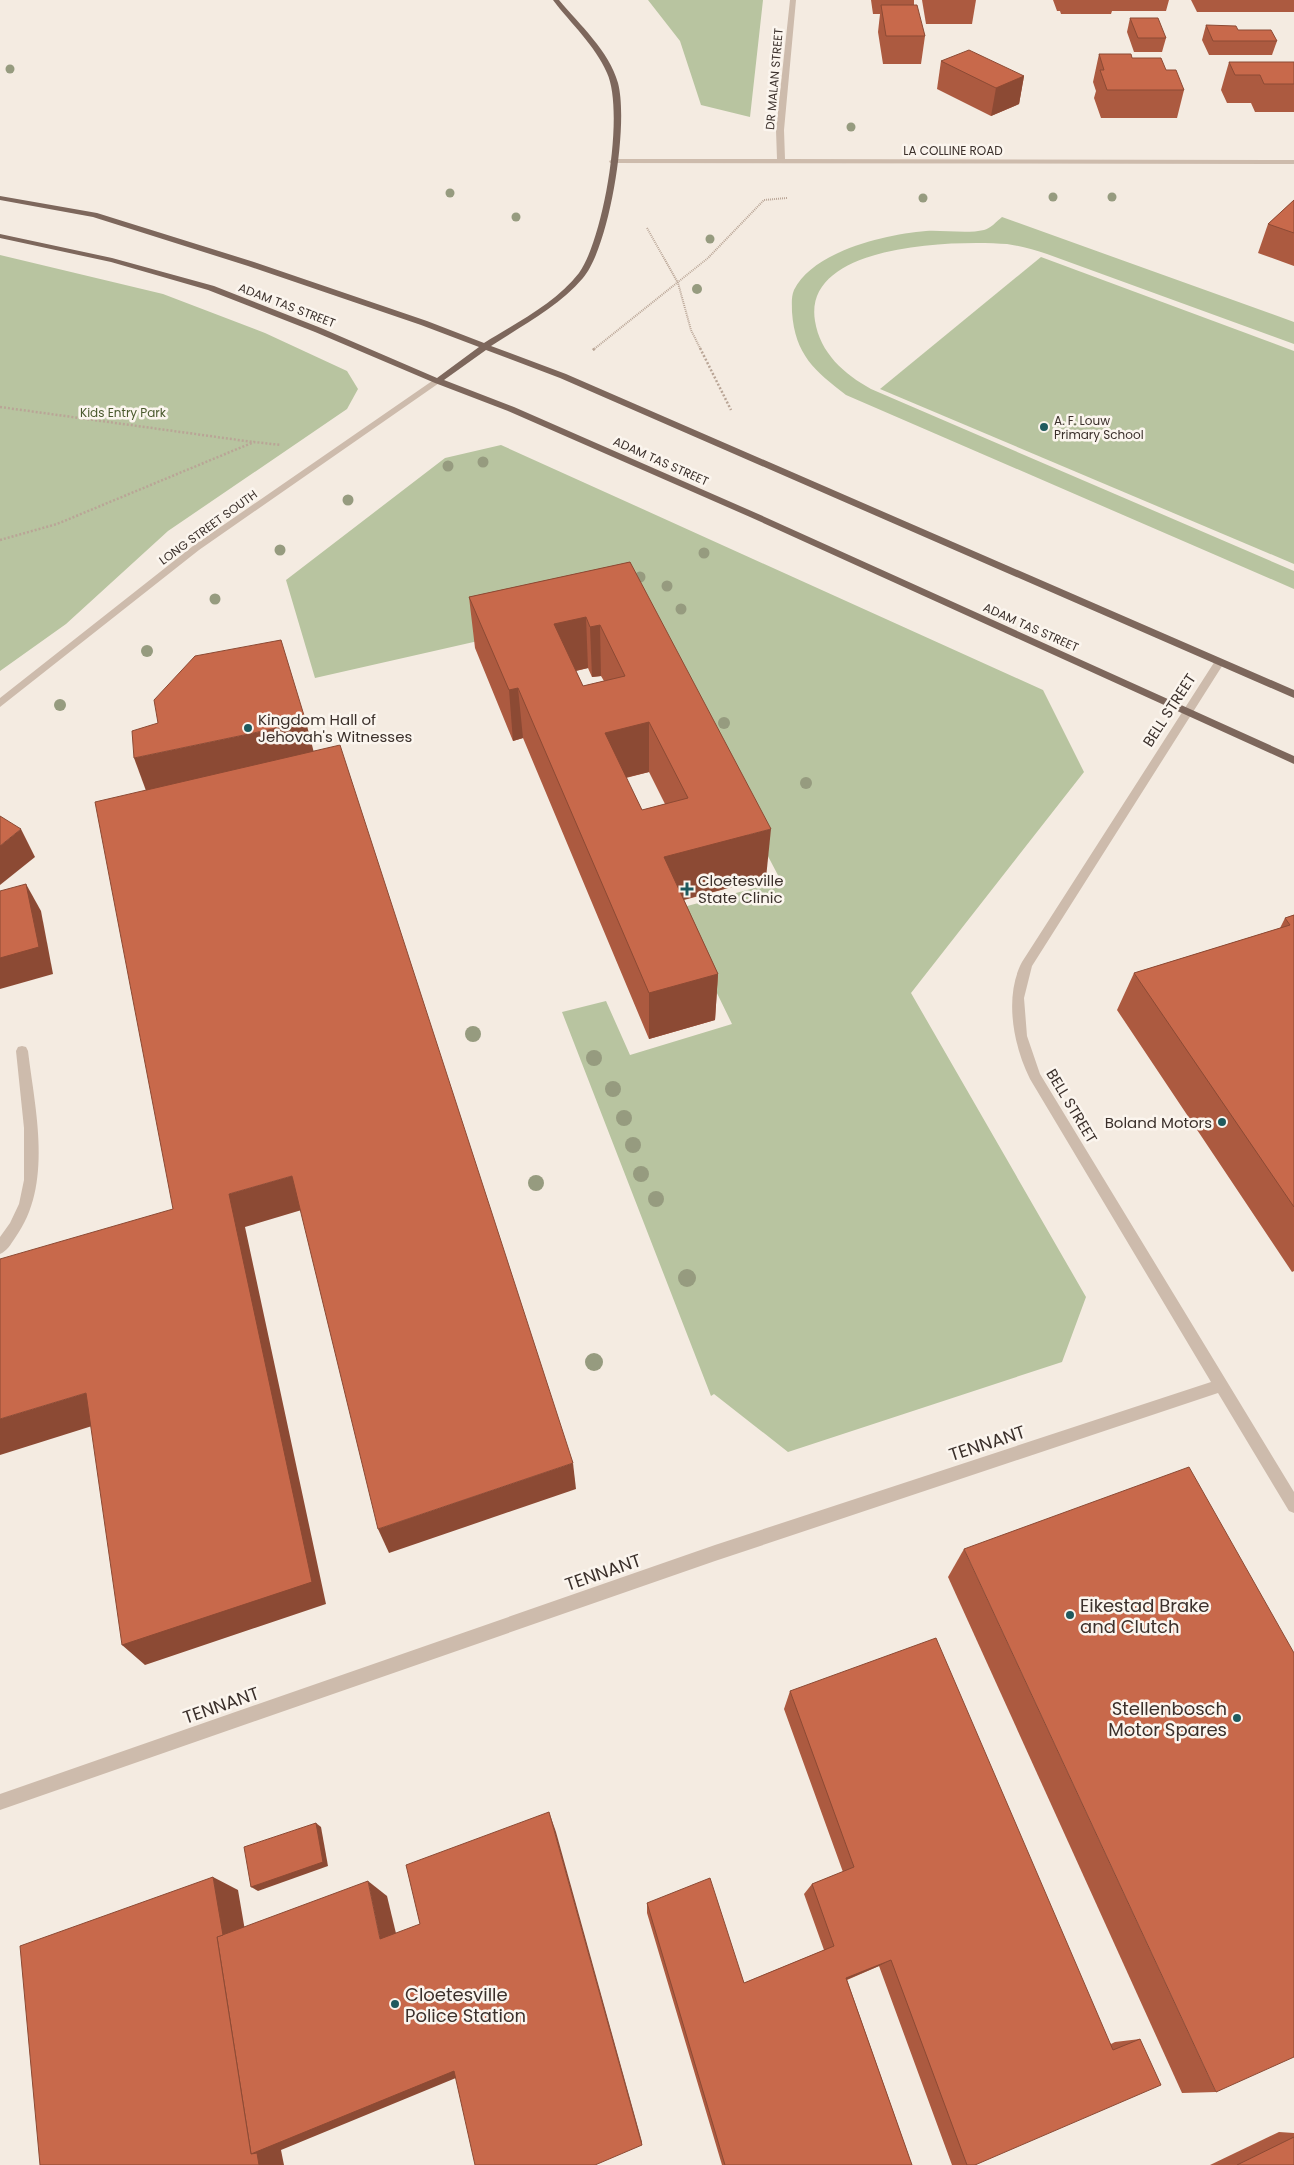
<svg xmlns="http://www.w3.org/2000/svg" width="1294" height="2165" font-family="Poppins,sans-serif">
<style>
.green{fill:#b8c4a0}
.lines{fill:none;stroke-linecap:round;stroke-linejoin:round}
.path-far1{stroke:#b9a596;stroke-width:2;stroke-dasharray:1 1;stroke-linecap:butt}
.path{stroke:#b9a596;stroke-width:2.5;stroke-dasharray:2 2;stroke-linecap:butt}
.minor{fill:#cdbbac;fill-rule:evenodd}
.major{fill:#7d675c;fill-rule:evenodd}
.tree{fill:#969b7f}
.wall{fill:#ac5a40;fill-rule:evenodd}
.shaded-wall{fill:#8c4a34}
.building{fill:#c8694b;stroke:#8c4a34;fill-rule:evenodd}
.poi-dot{fill:#1f5a5e;stroke:#fbf5ee;stroke-width:2}
.labels{text-anchor:middle;dominant-baseline:central;stroke-width:5;stroke-linejoin:round;paint-order:stroke}
.far-street-label{font-size:12px;fill:#3b302b;stroke:#fbf5ee}
.far-park-label{font-size:12px;fill:#4a5a2e;stroke:#fbf5ee}
.far-poi-label{font-size:12px;fill:#3b302b;stroke:#fbf5ee;text-anchor:start}
.street-label{font-size:15px;fill:#3b302b;stroke:#fbf5ee}
.poi-label{font-size:15px;fill:#3b302b;stroke:#fbf5ee;text-anchor:start}
.near-street-label{font-size:18px;fill:#3b302b;stroke:#fbf5ee}
.near-poi-label{font-size:18px;fill:#3b302b;stroke:#fbf5ee;text-anchor:start}
</style>
<rect width="100%" height="100%" fill="#f4ebe1"/>
<g class="green">
<path d="M648,0H763L750,117L701,105L680,41Z"/>
<path d="M1002,217L1294,322V344L1047,254C1034,250 1021,246 1007,244C957,240 802,243 815,321C820,353 844,374 871,389L1294,571V589L846,395C815,371 795,355 792,312C792,305 791,297 794,290C813,251 887,234 926,231C943,230 968,234 984,230C990,229 997,221 1002,217Z"/>
<path d="M0,255L163,294L265,333L347,371L358,389L347,409L168,531L66,624L0,671Z"/>
<path d="M1041,257L1294,351V564L880,389Z"/>
<path d="M501,445L1043,690L1084,772L911,993L1086,1297L1062,1362L788,1452L714,1394L711,1396L562,1012L606,1001L630,1055L732,1024L676,909L781,881L636,605L315,678L286,580L445,458Z"/>
</g>
<g class="lines">
<g class="path-far1">
<path d="M647,228L678,283L691,330L701,350"/>
<path d="M593,350L708,258L764,200L787,198"/>
</g>
<g class="path">
<path d="M700,348L731,410"/>
<path d="M593,350L595,348"/>
<path d="M0,407L253,442"/>
<path d="M0,540L57,524L254,442L281,445"/>
</g>
<g class="minor">
<path d="M790,0H796L784,130L785,159L1294,160V164L610,163L609,161L613,159H777L776,130Z"/>
<path d="M435,379L442,381L199,550L0,707V698L193,546Z"/>
<path d="M1219,660L1224,663L1032,966L1024,998L1027,1036L1040,1074L1294,1492V1513L1289,1511L1218,1393L715,1561L0,1810V1794L715,1545L1211,1382L1030,1079C1013,1045 1004,996 1022,962L1215,661Z"/>
<path d="M22,1046L26,1047L28,1051C35,1110 54,1185 15,1238C11,1244 7,1251 0,1254V1237L10,1223L19,1204L24,1180V1128L16,1051L18,1047Z"/>
</g>
<path class="major" d="M553,0H559C580,25 609,51 618,83C629,124 610,246 583,278C558,307 523,325 491,346L566,374L1294,690V698L560,378L486,350L444,380L514,407L756,513L1294,756V764L750,517L508,411L435,383L315,332L208,290L111,262L0,238V234L112,258L214,286L321,328L437,378L479,347L421,325L248,266L93,217L0,200V196L97,213L254,262L427,321L484,343C516,323 556,303 579,273C604,238 625,112 607,73C595,45 571,24 553,0Z"/>
</g>
<g class="tree">
<circle cx="10" cy="69" r="4.5"/>
<circle cx="851" cy="127" r="4.5"/>
<circle cx="450" cy="193" r="4.5"/>
<circle cx="1053" cy="197" r="4.5"/>
<circle cx="1112" cy="197" r="4.5"/>
<circle cx="923" cy="198" r="4.5"/>
<circle cx="516" cy="217" r="4.5"/>
<circle cx="710" cy="239" r="4.5"/>
<circle cx="697" cy="289" r="5"/>
<circle cx="483" cy="462" r="5.5"/>
<circle cx="448" cy="466" r="5.5"/>
<circle cx="348" cy="500" r="5.5"/>
<circle cx="280" cy="550" r="5.5"/>
<circle cx="704" cy="553" r="5.5"/>
<circle cx="640" cy="577" r="5.5"/>
<circle cx="667" cy="586" r="5.5"/>
<circle cx="215" cy="599" r="5.5"/>
<circle cx="681" cy="609" r="5.5"/>
<circle cx="147" cy="651" r="6"/>
<circle cx="60" cy="705" r="6"/>
<circle cx="724" cy="723" r="6"/>
<circle cx="806" cy="783" r="6"/>
<circle cx="473" cy="1034" r="8"/>
<circle cx="594" cy="1058" r="8"/>
<circle cx="613" cy="1089" r="8"/>
<circle cx="624" cy="1118" r="8"/>
<circle cx="633" cy="1145" r="8"/>
<circle cx="641" cy="1174" r="8"/>
<circle cx="536" cy="1183" r="8"/>
<circle cx="656" cy="1199" r="8"/>
<circle cx="687" cy="1278" r="9"/>
<circle cx="594" cy="1362" r="9"/>
</g>
<g class="wall">
<path d="M871,0H914V5L925,36L921,64H883L878,32L880,14H873Z"/>
<path d="M922,0H976L972,24H926Z"/>
<path d="M1053,0H1169L1166,11H1112L1111,14H1061L1060,11H1057Z"/>
<path d="M1191,0H1294V12H1197Z"/>
<path d="M1130,18L1166,38L1162,52H1134L1127,32Z"/>
<path d="M1206,25L1238,30L1277,41L1272,55H1209L1202,40Z"/>
<path d="M1099,54L1132,58L1166,70L1184,90L1177,118H1101L1094,98L1096,91L1093,82Z"/>
<path d="M941,61L1024,76L1019,104L991,116L937,89Z"/>
<path d="M1229,62H1294V112H1255L1251,103H1227L1221,90Z"/>
<path d="M1294,200V266L1258,253L1268,224Z"/>
<path d="M630,562L766,878L684,900L718,974L715,1020L649,1039L523,738L513,741L475,648L469,597ZM588,668L592,677L601,676L604,681L583,686L576,671ZM649,772L665,804L642,810L626,778Z"/>
<path d="M1294,915V1271L1292,1272L1117,1010L1134,973L1280,928L1285,918Z"/>
<path d="M964,1549L1216,2092L1182,2093L948,1577Z"/>
<path d="M790,1691L1111,2044L1115,2042L1140,2039L975,2165H952L879,1966L847,1980L912,2165H722L647,1913V1903L744,1983L824,1950L804,1894L812,1884L843,1872L784,1709Z"/>
<path d="M1279,2132L1294,2133V2165H1210Z"/>
</g>
<g class="shaded-wall">
<path d="M1024,76L1019,104L991,116L996,88Z"/>
<path d="M586,617L588,668L557,675L554,624Z"/>
<path d="M600,625L601,676L592,677L590,627Z"/>
<path d="M518,688L523,738L513,741L509,690Z"/>
<path d="M306,722L319,772L152,807L134,758Z"/>
<path d="M649,722V772L607,782L605,733Z"/>
<path d="M21,829L35,857L0,885V846Z"/>
<path d="M771,829L766,878L663,905L664,857Z"/>
<path d="M26,884L41,911L53,974L0,989V958Z"/>
<path d="M718,974L715,1020L649,1039V993Z"/>
<path d="M292,1176L305,1209L245,1227L326,1604L145,1665L122,1645L229,1194Z"/>
<path d="M86,1393L108,1421L0,1455V1419Z"/>
<path d="M573,1463L576,1489L389,1553L378,1529Z"/>
<path d="M549,1812L556,1832L642,2142V2145Z"/>
<path d="M316,1823L321,1827L328,1866L258,1891L251,1887Z"/>
<path d="M213,1877L238,1890L258,2006L454,2071L468,2073L281,2150L284,2165H259L251,2154Z"/>
<path d="M368,1881L387,1896L400,1950L380,1939Z"/>
<path d="M891,1960L879,1966L836,1984L846,1978Z"/>
</g>
<g class="building">
<path d="M881,5H917L925,36H886Z"/>
<path d="M1130,18H1158L1166,38H1138Z"/>
<path d="M1206,25L1236,26L1238,30H1271L1277,41H1213Z"/>
<path d="M969,50L1024,76L996,88L941,61Z"/>
<path d="M1099,54H1131L1132,58H1161L1166,70H1176L1184,90H1107L1100,70H1104Z"/>
<path d="M1229,62H1294V84H1264L1260,75H1235Z"/>
<path d="M1294,200V233L1268,224Z"/>
<path d="M630,562L771,829L664,857L718,974L649,993L518,688L509,690L469,597ZM586,617L590,627L600,625L625,676L583,686L554,624ZM649,722L688,798L642,810L605,733Z"/>
<path d="M281,640L306,722L134,758L132,731L158,723L154,700L195,656Z"/>
<path d="M340,745L573,1463L378,1529L292,1176L229,1194L312,1582L122,1645L86,1393L0,1419V1259L173,1209L95,802Z"/>
<path d="M0,816L21,829L0,846Z"/>
<path d="M26,884L39,947L0,958V891Z"/>
<path d="M1294,915V1207L1134,973L1290,925L1285,918Z"/>
<path d="M1189,1467L1294,1653V2057L1216,2092L964,1549Z"/>
<path d="M936,1638L1113,2050L1140,2039L1161,2085L975,2165H967L891,1960L846,1978L912,2165H725L647,1903L710,1878L744,1983L834,1946L812,1884L854,1867L790,1691Z"/>
<path d="M549,1812L642,2145L595,2165H475L454,2071L251,2154L217,1937L368,1881L380,1939L420,1924L406,1865Z"/>
<path d="M316,1823L323,1862L251,1887L244,1847Z"/>
<path d="M213,1877L223,1935L217,1937L251,2154L257,2153L259,2165H40L20,1946Z"/>
<path d="M1294,2137V2165H1237Z"/>
</g>
<g class="poi-dot">
<circle cx="1044" cy="427" r="5"/>
<circle cx="248" cy="728" r="5"/>
<path d="M684.5 881.5h5v5h5v5h-5v5h-5v-5h-5v-5h5z"/>
<circle cx="1222" cy="1122" r="5"/>
<circle cx="1070" cy="1615" r="5"/>
<circle cx="1237" cy="1718" r="5"/>
<circle cx="395" cy="2004" r="5"/>
</g>
<g class="labels">
<g class="far-street-label">
<text transform="translate(774 79) rotate(-85)">DR MALAN STREET</text>
<text x="953" y="150">LA COLLINE ROAD</text>
<text transform="translate(287 305) rotate(21)">ADAM TAS STREET</text>
<text transform="translate(661 461) rotate(24)">ADAM TAS STREET</text>
<text transform="translate(208 527) rotate(-36)">LONG STREET SOUTH</text>
<text transform="translate(1031 627) rotate(24)">ADAM TAS STREET</text>
</g>
<g class="far-park-label">
<text x="123" y="412">Kids Entry Park</text>
</g>
<g class="far-poi-label">
<text x="1054" y="420">A. F. Louw<tspan x="1054" dy="14">Primary School</tspan></text>
</g>
<g class="street-label">
<text transform="translate(1169 710) rotate(-57)">BELL STREET</text>
<text transform="translate(1072 1106) rotate(59)">BELL STREET</text>
</g>
<g class="poi-label">
<text x="258" y="719">Kingdom Hall of<tspan x="258" dy="17">Jehovah's Witnesses</tspan></text>
<text x="698" y="880">Cloetesville<tspan x="698" dy="17">State Clinic</tspan></text>
<text x="1212" y="1122" text-anchor="end">Boland Motors</text>
</g>
<g class="near-street-label">
<text transform="translate(987 1443) rotate(-18)">TENNANT</text>
<text transform="translate(603 1572) rotate(-19)">TENNANT</text>
<text transform="translate(221 1705) rotate(-19)">TENNANT</text>
</g>
<g class="near-poi-label">
<text x="1080" y="1605">Eikestad Brake<tspan x="1080" dy="21">and Clutch</tspan></text>
<text x="1227" y="1708" text-anchor="end">Stellenbosch<tspan x="1227" dy="21">Motor Spares</tspan></text>
<text x="405" y="1994">Cloetesville<tspan x="405" dy="21">Police Station</tspan></text>
</g>
</g>
</svg>
